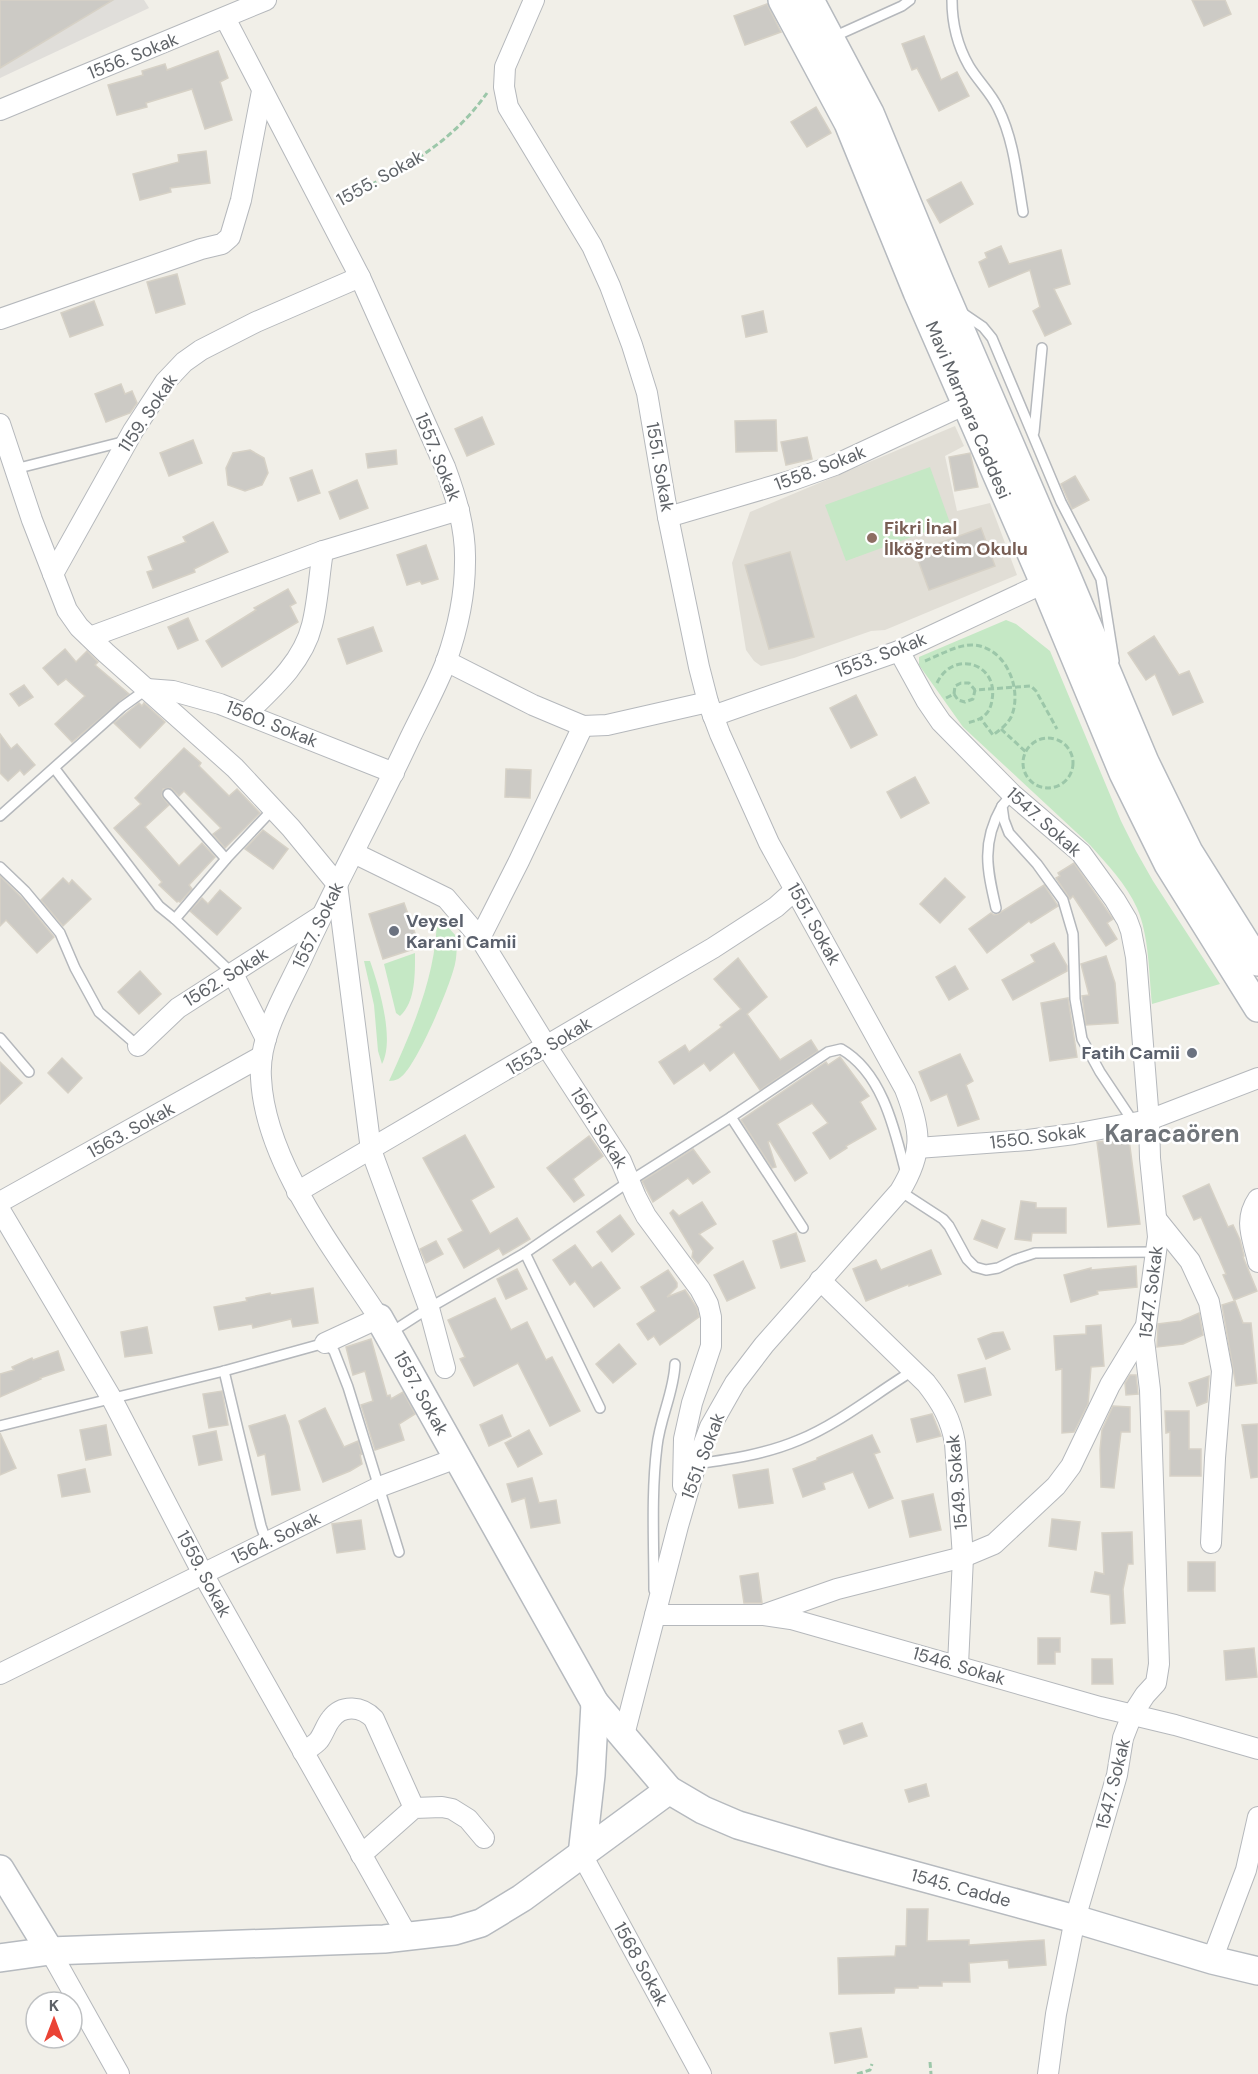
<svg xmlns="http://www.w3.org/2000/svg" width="1258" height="2074" font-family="'DM Sans',sans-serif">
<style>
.industrial{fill:#e0deda}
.education{fill:#e1ded6}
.green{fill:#c5e8c5}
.building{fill:#cccac5;stroke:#d6d1c6;stroke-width:1.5}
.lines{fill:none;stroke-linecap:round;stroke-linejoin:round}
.lane-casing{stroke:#b5b8bc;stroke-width:12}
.street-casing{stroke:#b5b8bc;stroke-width:22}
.secondary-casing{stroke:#b6babf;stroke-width:30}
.path{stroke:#9cc7a9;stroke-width:3;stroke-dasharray:6 3;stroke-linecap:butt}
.lane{stroke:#fff;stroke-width:9}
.street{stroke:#fff;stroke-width:20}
.secondary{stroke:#fff;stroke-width:27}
.education-dot{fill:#8d6e63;stroke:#fff;stroke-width:2}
.worship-dot{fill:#6b7280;stroke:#fff;stroke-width:2}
.labels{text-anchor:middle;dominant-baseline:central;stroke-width:5;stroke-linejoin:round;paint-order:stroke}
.street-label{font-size:18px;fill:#5f6368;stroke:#fff}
.education-label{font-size:18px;font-weight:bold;fill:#785e54;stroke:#fff;text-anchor:start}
.worship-label{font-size:18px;font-weight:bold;fill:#5b616d;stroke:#fff;text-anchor:start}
.district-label{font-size:24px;font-weight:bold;fill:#70757a;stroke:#fff}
</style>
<rect width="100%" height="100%" fill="#f1efe8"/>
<path class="industrial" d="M0,0H144L149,8L0,78Z"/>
<path class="education" d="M955,426L964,446L945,456L957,511L990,503L1017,575L885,630L871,631L794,658L761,666L754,661L746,650L732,563L750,512Z"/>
<g class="green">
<path d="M930,467L950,523L846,561L825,505Z"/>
<path d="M1006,620L1016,624L1050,651L1121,821L1136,851L1153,881L1220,984L1152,1004C1149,974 1149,935 1137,908C1127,885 1107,864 1090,845L963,727L919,665V657Z"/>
<path d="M437,915L456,936C457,945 457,955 455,964C450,987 420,1056 405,1073C401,1078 396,1081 389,1081C413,1028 437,974 437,915Z"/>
<path d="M415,953C415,972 416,1002 400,1016L396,1013L384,964Z"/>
<path d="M364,961H370C379,986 395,1040 382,1064L378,1051L374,1005Z"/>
</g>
<g class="building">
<path d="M0,0H113L0,68Z"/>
<path d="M1192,0H1225L1231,14L1204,26Z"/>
<path d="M767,4L781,32L745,45L734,16Z"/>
<path d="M924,36L941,80L957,72L969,96L939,111L917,68L912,70L902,44Z"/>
<path d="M218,51L228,78L220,82L232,120L205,129L192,89L146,103L147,107L117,115L108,85L143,75L142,71L165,64L167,70Z"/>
<path d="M816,107L831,133L807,147L791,122Z"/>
<path d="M206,151L210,183L170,188L171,192L140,200L133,174L179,162L178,155Z"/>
<path d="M961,182L973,204L940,223L927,200Z"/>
<path d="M1001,246L1009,264L1061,250L1070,284L1054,289L1071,324L1045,336L1033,311L1040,307L1030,270L989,287L979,262L987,258L985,253Z"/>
<path d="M177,274L185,304L156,313L147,282Z"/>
<path d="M94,301L103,325L70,337L61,313Z"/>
<path d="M763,311L767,332L746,337L742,316Z"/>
<path d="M121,384L125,394L132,391L137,403L130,413L106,422L95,394Z"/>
<path d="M482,417L494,444L467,456L455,429Z"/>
<path d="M776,420L777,451L736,452L735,421Z"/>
<path d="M807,437L812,459L786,465L781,442Z"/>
<path d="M193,440L202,463L169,476L160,453Z"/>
<path d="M250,450L264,458L268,473L262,485L245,491L228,485L226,468L233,453Z"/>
<path d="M396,450L397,464L368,468L366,454Z"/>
<path d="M970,453L978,487L955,491L949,457Z"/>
<path d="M312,470L320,493L298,501L290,478Z"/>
<path d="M1075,476L1089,500L1072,509L1061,484Z"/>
<path d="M357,480L368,508L340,519L329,492Z"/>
<path d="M213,522L228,552L194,569L195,572L153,588L147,572L153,570L148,557L186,542L183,537Z"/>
<path d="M981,528L995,566L929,590L915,552Z"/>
<path d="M426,545L438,579L422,584L420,581L407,585L397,555Z"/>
<path d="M790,552L814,637L769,649L745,565Z"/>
<path d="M288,589L296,603L290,606L298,622L222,667L206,641L256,610L254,608Z"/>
<path d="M188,618L198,640L178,649L168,627Z"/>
<path d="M373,627L382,651L347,664L338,639Z"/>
<path d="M1154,636L1179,675L1189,671L1203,702L1173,715L1155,674L1146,680L1128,653Z"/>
<path d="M65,649L76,662L87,651L98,662L95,665L129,694L72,742L55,724L85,696L66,679L58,685L43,668Z"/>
<path d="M24,685L33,697L19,706L10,694Z"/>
<path d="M856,695L877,735L851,748L830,708Z"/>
<path d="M139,703L142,706L144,703L165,722L140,748L114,723Z"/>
<path d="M0,734L11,749L17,744L35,765L24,775L20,770L8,781L0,773Z"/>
<path d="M184,748L201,763L199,766L229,796L237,789L260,813L225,848L213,834L221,828L184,791L179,796L171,788L163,789L162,796L169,805L145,827L179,866L202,843L215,857L189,885L192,889L180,902L178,901L177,902L159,885L162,882L114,828L141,804L135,798Z"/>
<path d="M506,769L531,770L530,798L505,797Z"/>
<path d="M915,777L929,803L901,818L887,792Z"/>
<path d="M263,830L288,849L273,869L245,849Z"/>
<path d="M1074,863L1113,919L1107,923L1117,939L1106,946L1073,896L1070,899L1056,878L1060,876L1058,873Z"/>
<path d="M0,876L24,900L54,937L37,953L6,920L0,926Z"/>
<path d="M63,878L69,884L72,880L91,899L63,926L41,900Z"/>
<path d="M945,878L965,897L940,923L920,904Z"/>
<path d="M1044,885L1058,906L1031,923L1029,921L987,953L969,929L991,913L994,915L998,914Z"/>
<path d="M220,890L241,908L217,935L190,911L202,898L208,904Z"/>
<path d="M404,903L420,947L383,959L369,914Z"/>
<path d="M1054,943L1067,966V971L1013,1000L1002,980L1035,962L1031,955Z"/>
<path d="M1106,956L1115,983L1118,1023L1086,1025L1082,996L1089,995L1081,964Z"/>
<path d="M738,958L767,997L747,1014L780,1060L811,1040L818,1051L760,1090L734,1052L710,1071L704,1063L674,1084L659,1062L685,1045L689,1052L722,1027L720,1025L741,1009L714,979Z"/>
<path d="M955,966L968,989L949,1000L936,977Z"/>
<path d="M140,971L161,994L139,1014L118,992Z"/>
<path d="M1068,998L1077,1057L1050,1061L1041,1003Z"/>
<path d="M960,1054L973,1081L966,1085L979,1119L958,1126L947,1094L931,1101L919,1072Z"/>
<path d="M840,1057L869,1096L860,1102L876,1129L846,1146L847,1148L830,1159L813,1133L828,1123L812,1103L777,1124L807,1173L795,1181L770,1141L768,1142L776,1167L772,1168L741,1120L826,1062L828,1065Z"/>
<path d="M62,1058L82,1078L68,1093L48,1073Z"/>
<path d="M0,1062L22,1083L0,1104Z"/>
<path d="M465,1135L494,1187L471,1200L490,1234L517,1218L530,1239L503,1255L499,1248L464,1268L448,1239L463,1231L423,1158Z"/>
<path d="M589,1136L603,1156L573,1179L584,1195L574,1202L547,1168Z"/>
<path d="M1129,1139L1140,1224L1108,1227L1097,1142Z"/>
<path d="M693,1149L710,1172L693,1184L688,1178L653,1202L642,1181Z"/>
<path d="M1209,1184L1228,1227L1233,1225L1240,1240L1244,1256L1243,1257L1257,1291L1234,1300L1223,1275L1226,1274L1201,1217L1194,1220L1183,1196Z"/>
<path d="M1021,1201L1036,1203V1208H1066V1233H1032L1031,1241L1015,1239Z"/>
<path d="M702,1202L716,1224L699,1234L713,1248L698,1264L692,1257L693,1251L670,1213L673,1210L679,1216Z"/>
<path d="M620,1215L634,1234L612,1252L597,1232Z"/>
<path d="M982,1220L1005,1229L997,1248L974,1239Z"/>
<path d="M796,1233L805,1261L781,1268L773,1241Z"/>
<path d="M436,1241L443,1254L426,1263L420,1249Z"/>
<path d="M575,1245L592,1268L601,1262L620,1288L594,1307L575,1281L570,1285L553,1260Z"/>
<path d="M931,1250L941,1274L909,1286V1284L866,1301L853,1269L876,1260L881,1270Z"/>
<path d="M743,1261L755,1288L727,1301L714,1275Z"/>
<path d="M1136,1266L1137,1287L1097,1291L1098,1294L1071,1302L1064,1275L1091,1268V1270Z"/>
<path d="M517,1269L527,1289L506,1299L497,1279Z"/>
<path d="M668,1270L677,1283V1287L667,1297L685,1290L697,1308L699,1317L660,1345L654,1336L648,1340L637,1324L656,1311L641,1287Z"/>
<path d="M313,1288L318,1323L293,1327L291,1319L253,1328L252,1324L219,1330L214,1307L247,1301L246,1298L270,1293L271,1295Z"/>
<path d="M495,1298L511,1330L527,1322L546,1360L552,1357L580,1411L550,1426L518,1363L474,1386L460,1359L465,1357L448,1320Z"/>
<path d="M1235,1301L1243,1323H1251L1257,1383L1236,1386L1222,1305Z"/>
<path d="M1199,1313L1203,1335L1183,1344L1157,1347L1158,1324L1181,1321Z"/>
<path d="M1101,1325L1104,1366L1091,1367L1088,1404L1074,1432L1062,1433V1369L1056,1370L1054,1336L1086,1334V1326Z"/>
<path d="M147,1327L152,1353L125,1357L121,1332Z"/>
<path d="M1003,1332L1010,1349L986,1359L978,1339L993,1333Z"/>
<path d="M371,1339L387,1396L390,1395L391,1399L403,1392L415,1414L399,1424L404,1440L375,1450L361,1405L373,1401L365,1371L353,1375L346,1347Z"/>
<path d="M619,1344L636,1364L613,1383L596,1364Z"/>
<path d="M58,1351L64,1370L40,1378L41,1379L0,1397V1374L14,1370L12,1367L32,1358L33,1360Z"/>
<path d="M985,1368L991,1395L965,1402L958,1375Z"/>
<path d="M1130,1375H1136L1138,1394L1126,1395L1125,1383Z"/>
<path d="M1209,1376L1207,1402L1197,1406L1189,1383Z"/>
<path d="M222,1391L228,1425L209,1428L203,1394Z"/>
<path d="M1113,1406L1130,1407V1432H1121L1114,1488L1101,1487L1100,1450L1102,1430Z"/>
<path d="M325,1408L344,1447L358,1441L362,1454L360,1455L362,1464L350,1471L323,1482L299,1421Z"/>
<path d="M1165,1411H1189V1449H1201V1476H1170V1432L1166,1433Z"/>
<path d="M932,1414L941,1436L917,1442L911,1419Z"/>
<path d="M285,1415L289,1426L300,1490L272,1495L265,1454L258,1456L249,1426Z"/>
<path d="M502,1415L511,1436L489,1446L480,1425Z"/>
<path d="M1258,1424V1477L1251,1478L1242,1425Z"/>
<path d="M106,1425L111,1455L86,1460L80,1430Z"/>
<path d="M529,1430L542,1454L518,1467L505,1443Z"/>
<path d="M216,1431L222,1460L199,1465L193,1436Z"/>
<path d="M0,1433L16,1468L0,1475Z"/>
<path d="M872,1435L880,1452L874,1454L893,1498L869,1508L853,1472L823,1483L825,1489L803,1497L793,1469L817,1460V1458Z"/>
<path d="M85,1469L90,1492L62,1497L58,1475Z"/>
<path d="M768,1469L773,1503L739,1508L733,1475Z"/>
<path d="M532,1478L539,1503L556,1500L560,1523L531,1528L525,1498L512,1502L507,1484Z"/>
<path d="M933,1494L941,1530L910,1537L902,1501Z"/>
<path d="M1052,1519L1080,1522L1076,1550L1049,1546Z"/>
<path d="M361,1520L365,1549L337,1553L332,1524Z"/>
<path d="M1132,1532L1133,1564H1128L1123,1589L1125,1623L1111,1624L1110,1595L1091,1592L1095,1572L1104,1574L1102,1533Z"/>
<rect x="1188" y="1562" width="27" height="29"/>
<path d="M758,1573L762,1603H744L740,1576Z"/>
<path d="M1038,1638H1060V1652H1055V1664H1038Z"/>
<path d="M1254,1648L1257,1677L1226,1680L1224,1651Z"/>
<path d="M1092,1659H1112L1113,1684H1092Z"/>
<path d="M862,1723L867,1736L844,1744L839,1731Z"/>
<path d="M926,1784L929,1796L909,1802L905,1790Z"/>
<path d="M907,1909H928L927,1941L969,1940V1945L1044,1940L1046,1965L1009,1968L1008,1960L969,1963L970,1982H942V1986H918V1988H895L894,1993L839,1994L838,1958L895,1956L896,1946H906Z"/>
<path d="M861,2028L867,2057L835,2063L830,2033Z"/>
</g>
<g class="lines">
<defs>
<g id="lane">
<path d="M952,0C952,24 957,45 969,66C978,81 991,93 998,108C1014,140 1017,177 1023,212"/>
<path d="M831,38L902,6L910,0"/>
<path d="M961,312L983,327L992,338L1061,502L1101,579L1114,661"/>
<path d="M1034,432L1042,348"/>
<path d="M15,469L126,441"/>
<path d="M55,769L159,906L175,919L233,974"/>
<path d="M168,794L226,859"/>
<path d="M1012,794L1002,806L1004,820L1009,833L1037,864L1063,900L1073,934L1075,999L1082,1039L1100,1072L1134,1123"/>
<path d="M0,816L122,707L147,689"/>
<path d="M0,867L25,891L60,933L75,968L99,1012L138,1046"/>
<path d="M996,908C987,869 981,843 1002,806"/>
<path d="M175,919L226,859L273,809"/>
<path d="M0,1038L29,1072"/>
<path d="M731,1117L803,1228"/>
<path d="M900,1191L943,1219L949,1226L967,1259L975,1267L986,1270L998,1268L1014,1260L1035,1253L1156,1252"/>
<path d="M525,1253L600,1408"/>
<path d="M390,1333L429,1308L525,1253L630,1181L731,1117L828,1052L841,1049C883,1073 895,1131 906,1174"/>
<path d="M224,1371L261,1526L267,1543"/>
<path d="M0,1426L224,1371L325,1343L334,1351L348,1387L399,1552"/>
<path d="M696,1464C732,1459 766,1454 799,1440C840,1423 876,1393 914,1370"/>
<path d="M654,1590C654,1542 651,1494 657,1446C660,1418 674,1392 675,1364"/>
</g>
<g id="street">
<path d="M534,0L505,67L504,87L508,107L592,246L610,286L632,345L647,393L668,517L699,667L708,702L720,734L769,843L905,1089C921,1130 924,1152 900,1191L764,1345L735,1383L710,1427L696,1464L678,1526L624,1735"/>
<path d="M225,18L360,277L445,467C456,497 466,529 465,562C465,595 457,631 446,662C436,688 422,713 410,738C375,813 335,885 301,960C284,996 258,1037 261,1078C265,1162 334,1249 379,1318L325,1343"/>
<path d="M0,110L266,0"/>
<path d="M0,319L201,249L222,244L230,237L241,200L262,91"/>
<path d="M0,424L32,520L67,610L79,627L106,653L235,768L291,828L337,884L371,1150L429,1308L445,1368"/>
<path d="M668,517L790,481L835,465L966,404"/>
<path d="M53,574L133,431L165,382L184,362L201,350L256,322L360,277"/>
<path d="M90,637L323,551L459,510"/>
<path d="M899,651L926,700L941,722L1012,794L1081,853L1115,900L1127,920L1131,931L1136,957L1149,1120L1150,1158L1158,1237L1144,1340L1150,1390L1159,1664L1156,1683L1145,1695L1132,1715L1123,1738L1117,1775L1075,1919L1056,2014L1048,2074"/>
<path d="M446,661L533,705L583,726L607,725L708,702"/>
<path d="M147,689L173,691L220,704L394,773"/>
<path d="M246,714C272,689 303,662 312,625C318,602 319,575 323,551"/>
<path d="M713,716L899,651L1044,583"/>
<path d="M354,853L446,898L480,938L547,1047L621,1161L636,1197L646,1216L700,1289L708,1304L711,1317V1346L692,1403L684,1439L683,1486"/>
<path d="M480,938L519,861L583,726"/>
<path d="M233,974L266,1039"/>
<path d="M138,1046L178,1008L321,916"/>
<path d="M917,1148L1028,1140L1074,1134L1149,1120L1258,1078"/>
<path d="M297,1192L713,948L776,907L795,890"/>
<path d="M1258,1199C1243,1221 1253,1238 1258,1262"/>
<path d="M0,1202L262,1056"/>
<path d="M0,1210L112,1399L203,1574L408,1937"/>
<path d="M1157,1220L1190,1261L1209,1302L1222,1371L1215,1458L1211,1543"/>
<path d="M820,1280L926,1383C941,1402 951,1419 955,1443L963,1557L958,1665"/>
<path d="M766,1614L837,1589L963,1557L994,1544L1056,1486L1071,1466L1110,1385L1144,1329"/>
<path d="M655,1615H764L791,1619L1100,1707L1175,1725L1258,1749"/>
<path d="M0,1674L379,1487L457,1458"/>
<path d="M303,1752C309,1748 315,1745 319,1740C324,1733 326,1725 331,1719C342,1704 362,1706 374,1719L414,1808"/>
<path d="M361,1855L414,1808L442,1807L452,1809L468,1819L484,1838"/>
<path d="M582,1855L701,2074"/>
<path d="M50,1951L119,2074"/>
<path d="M1212,1960L1246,1870L1258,1817"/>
</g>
<g id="secondary">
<path d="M782,0L848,123L917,292L1044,583L1123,773L1168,864L1258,1008"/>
<path d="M810,0L870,113L940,282L1066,574L1145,762L1189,852L1258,962"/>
<path d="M379,1318L595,1703L669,1790L703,1810L738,1825L833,1853L1075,1919L1212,1960L1258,1971"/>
<path d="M582,1855L591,1775L595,1703"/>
<path d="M0,1869L50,1951"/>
<path d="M0,1958L50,1951L384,1939L454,1931L481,1923L522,1898L669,1790"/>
</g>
</defs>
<use href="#lane" class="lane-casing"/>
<use href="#street" class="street-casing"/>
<use href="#secondary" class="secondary-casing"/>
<g class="path">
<path d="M339,201C398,171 448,148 487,93"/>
<path d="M925,661C940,655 958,644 974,645C1006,648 1022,688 1012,715C1009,723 1000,730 993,735L981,719"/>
<path d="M937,683C953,649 999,663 992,700C990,715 981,720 967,723"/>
<path d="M954,694L958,700L965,702L973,699L975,690"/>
<path d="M946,698L954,694L955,686L961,683H969L975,690L1031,686L1036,691L1057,729"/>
<path d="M1001,729L1026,752"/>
<circle cx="1048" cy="763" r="25"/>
<path d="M930,2062L931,2074"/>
<path d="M857,2074L870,2070L872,2064"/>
</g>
<use href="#lane" class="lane"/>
<use href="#street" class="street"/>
<use href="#secondary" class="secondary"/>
</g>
<circle class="education-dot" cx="872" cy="538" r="6"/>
<g class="worship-dot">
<circle cx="394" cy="931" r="6"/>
<circle cx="1192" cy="1053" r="6"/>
</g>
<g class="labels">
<g class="street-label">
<text transform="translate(133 56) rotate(-22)">1556. Sokak</text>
<text transform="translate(380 178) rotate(-29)">1555. Sokak</text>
<text transform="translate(968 410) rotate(67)">Mavi Marmara Caddesi</text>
<text transform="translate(148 413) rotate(-56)">1159. Sokak</text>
<text transform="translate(438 457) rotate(68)">1557. Sokak</text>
<text transform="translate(660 467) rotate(80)">1551. Sokak</text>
<text transform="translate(820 468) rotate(-21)">1558. Sokak</text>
<text transform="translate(881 655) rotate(-21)">1553. Sokak</text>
<text transform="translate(272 724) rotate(22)">1560. Sokak</text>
<text transform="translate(1044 822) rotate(42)">1547. Sokak</text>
<text transform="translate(814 924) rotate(61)">1551. Sokak</text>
<text transform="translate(318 925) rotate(-64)">1557. Sokak</text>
<text transform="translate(226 977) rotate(-32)">1562. Sokak</text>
<text transform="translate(549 1046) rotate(-31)">1553. Sokak</text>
<text transform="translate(599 1128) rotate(58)">1561. Sokak</text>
<text transform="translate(131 1130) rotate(-29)">1563. Sokak</text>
<text transform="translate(1038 1137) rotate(-7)">1550. Sokak</text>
<text transform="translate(1151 1292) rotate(-83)">1547. Sokak</text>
<text transform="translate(421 1393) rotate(61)">1557. Sokak</text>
<text transform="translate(703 1456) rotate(-69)">1551. Sokak</text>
<text transform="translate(957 1482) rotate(-95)">1549. Sokak</text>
<text transform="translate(276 1538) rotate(-26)">1564. Sokak</text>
<text transform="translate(204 1574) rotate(62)">1559. Sokak</text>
<text transform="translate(959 1666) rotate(16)">1546. Sokak</text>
<text transform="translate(1113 1784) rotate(-76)">1547. Sokak</text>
<text transform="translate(961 1888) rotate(15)">1545. Cadde</text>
<text transform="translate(641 1964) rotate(61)">1568 Sokak</text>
</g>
<g class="education-label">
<text x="884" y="528">Fikri İnal<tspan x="884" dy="21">İlköğretim Okulu</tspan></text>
</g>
<g class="worship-label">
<text x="406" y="921">Veysel<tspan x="406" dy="21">Karani Camii</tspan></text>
<text x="1180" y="1053" text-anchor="end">Fatih Camii</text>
</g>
<g class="district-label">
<text x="1172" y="1133">Karacaören</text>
</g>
</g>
<g transform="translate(54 2020)"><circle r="28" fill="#ffffff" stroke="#bfc1c3" stroke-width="1.5"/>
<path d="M0-4.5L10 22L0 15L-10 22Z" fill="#ea4335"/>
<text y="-9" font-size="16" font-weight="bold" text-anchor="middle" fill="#5f6368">K</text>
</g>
</svg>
